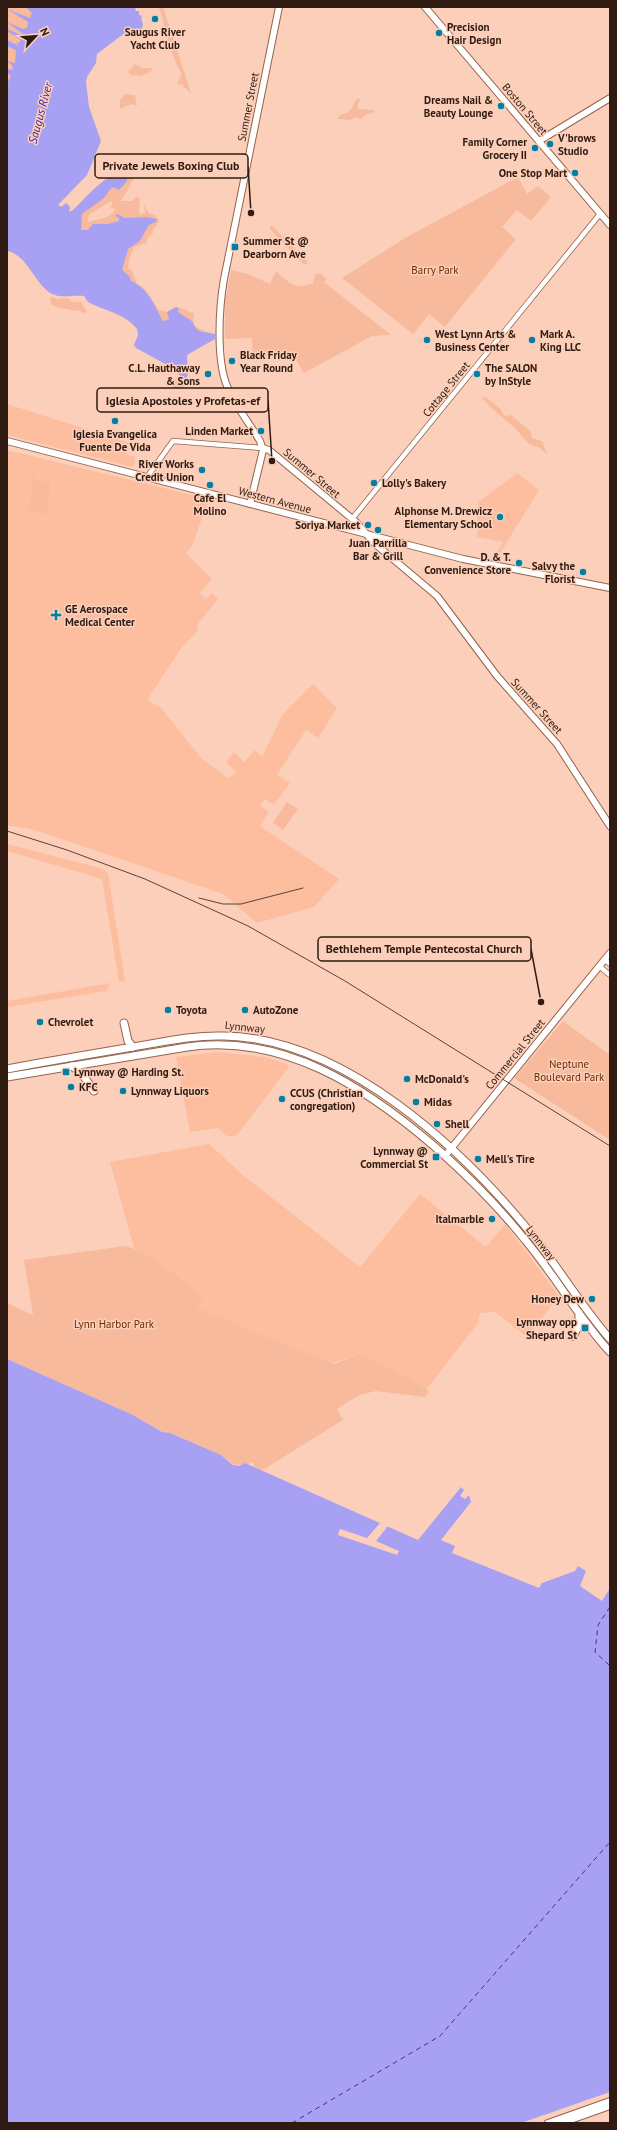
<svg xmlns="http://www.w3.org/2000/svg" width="617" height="2130" font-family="'PT Sans',sans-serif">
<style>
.built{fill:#fdbea0}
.green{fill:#f7ba9c;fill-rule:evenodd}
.water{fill:#a8a1f3}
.pier{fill:#fccfba}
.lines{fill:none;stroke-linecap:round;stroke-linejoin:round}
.ferry{stroke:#472b9e;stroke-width:1;stroke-dasharray:5 4;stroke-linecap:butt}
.minor-casing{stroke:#94634b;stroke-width:6}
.major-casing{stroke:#94634b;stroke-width:8}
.highway-casing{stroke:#94634b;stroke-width:9}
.minor{stroke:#fff;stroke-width:4.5}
.major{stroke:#fff;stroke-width:6}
.highway{stroke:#fff;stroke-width:7}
.rail{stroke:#5c4236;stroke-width:1}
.poi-dot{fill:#0080a5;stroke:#fccfba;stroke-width:1.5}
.labels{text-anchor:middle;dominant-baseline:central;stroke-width:3;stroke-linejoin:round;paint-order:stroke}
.poi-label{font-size:11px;font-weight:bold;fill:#2f1b11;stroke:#fccfba;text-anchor:start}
.street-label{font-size:11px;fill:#2f1b11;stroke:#fccfba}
.park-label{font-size:11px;fill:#6b2a00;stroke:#fccfba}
.water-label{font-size:12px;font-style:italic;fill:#472b9e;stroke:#fccfba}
.leader{fill:none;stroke:#2f1b11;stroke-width:1.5}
.callout-dot{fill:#2f1b11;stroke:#fccfba;stroke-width:1.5}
.callout{fill:#fccfba;stroke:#2f1b11;stroke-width:1.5}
.callout-label{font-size:12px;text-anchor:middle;font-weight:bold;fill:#2f1b11}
</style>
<rect width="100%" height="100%" fill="#fccfba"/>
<g class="built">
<path d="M7,404L130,443L127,455L136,457L133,467L7,435Z"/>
<path d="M7,450L209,499L192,546L186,553L212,579L200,593L206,599L212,593L218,599L197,625L198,631L182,647L147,700L161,708L202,759L229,778L236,772L226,762L234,752L244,762L255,750L262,757L283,714L313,684L337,708L318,738L306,730L277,775L290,783L274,805L265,799L260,806L269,812L260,826L339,879L314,907L257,923L223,894L35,830L7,825Z"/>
<path d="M517,473L539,490L496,560L493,559L503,542L477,537L478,502Z"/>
<path d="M7,844L100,868L108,873L125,981L119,982L102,879L7,851Z"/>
<path d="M110,983L107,991L7,1007V1001Z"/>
<path d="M218,1052L265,1057L287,1064L289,1067L237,1135L232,1137L225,1135L218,1128L190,1132L176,1057Z"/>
<path d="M209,1144L244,1176L360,1267L420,1194L486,1247L505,1224L559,1296L527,1337L495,1312L480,1313L478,1323L426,1390L387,1366L359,1354L332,1363L196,1308L203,1298L160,1264L134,1248L110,1162Z"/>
</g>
<g class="green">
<path d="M7,7H50L7,153Z"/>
<path d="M159,7H163L164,10L191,93L182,85L177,84L182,74L178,68L171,50Z"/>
<path d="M135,64L143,68H152L153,70L141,76L131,75L128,72Z"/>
<path d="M125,94L135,95L137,106L131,104L120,109V100Z"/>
<path d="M358,98L360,100L357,106L359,109L374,110L375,112L367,114L361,119L356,117L350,120L337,119L341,114C352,115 352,104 358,98Z"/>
<path d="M123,171L133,172L134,178L121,201H132L137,196L140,199L139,214L145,213L144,205L149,213L155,215L159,220L157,226L153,229V233L147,238V243L134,247L129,260L128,268L132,271L137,284L144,288L159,310L167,312C170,311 172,308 176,307C182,306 188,313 195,313C188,327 200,329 210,333L150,323L59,207L66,203L70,207L69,212L73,210L105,180ZM111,201L113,203L110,208L116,209L108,217L88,222V218L90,214Z"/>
<path d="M518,177L527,194L538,186L551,197L531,221L517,210L502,227L516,239L445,327L429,314L413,334L342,278L405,238Z"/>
<path d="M272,226L307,261V264H303L270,229V226Z"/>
<path d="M231,270L248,274L270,284L276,271C288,282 296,291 313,283L315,275L320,273L327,279L324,282L391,335L372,336L304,373L293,355L253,356L252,338L225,339V303Z"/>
<path d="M51,297L58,299L68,298L72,302H81L87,312L83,313L78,310L74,311C67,308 54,309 50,302Z"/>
<path d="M176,377L185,384L183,389L192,394L169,411L165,407Z"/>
<path d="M485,397L501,409L504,416L511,415L531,432L532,438L542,441L547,454L540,448L529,444L516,429L491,408L482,398Z"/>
<path d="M35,476V480L48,482V478L54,480L50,481L47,511L50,512L47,514L26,510L29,509L33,479L29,478Z"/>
<path d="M287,802L298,809L283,830L273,823Z"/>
<path d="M563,1021L610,1055V1140L514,1078Z"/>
<path d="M125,1246C151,1252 182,1281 203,1298L197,1308L334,1364L359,1354L387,1366L429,1391L425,1397L376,1391L359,1395L337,1409L343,1420L261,1471L256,1468L252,1462L248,1464L235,1465L221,1455L170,1433L162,1432L133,1415L7,1359V1303L33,1315L24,1260Z"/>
</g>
<g class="water">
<path d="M26,7H135L136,11H139V15L143,16L141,17L143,25L141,32L138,36L130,29L97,54L96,63L87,77L86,82L89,107L101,141L87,175L58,205L62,207L66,203L70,207L69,212L73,210C86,198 109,169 128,172C130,179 124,185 119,190L112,187L104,198L82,214L81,230H88L93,224H108L119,221V218L115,216L117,214L125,218L147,217L157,219L156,222L149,225L139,242L128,249L122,270L129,276L131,281C149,289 154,305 163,321L169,320L167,312L176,307L179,309L178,312L193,322L194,326L199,331L215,334V339L187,355L188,374L186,379L181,378L176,370L136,348L134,345L138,335L137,329C126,314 105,311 90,303C87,302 86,298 84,296C75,295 63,298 55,295C36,289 29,255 7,251V88L9,87L7,83L11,76L7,73V69L13,70L12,65L7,61L15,63L16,50L7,46V40L19,46L16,42L19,43L21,40L7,31V29L21,35L23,34L7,22L23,29L27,28L28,22L7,9L30,18L32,13Z"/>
<path d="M7,1359L133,1415L162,1432L170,1433L221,1455L233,1465L239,1466L245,1463L418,1540L461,1487L464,1490L460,1496L465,1499L469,1495L471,1502L441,1540L455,1546L452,1553L539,1588L542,1583L575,1571L578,1566L586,1571L580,1586L602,1601L610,1588V2092L521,2123H7Z"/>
</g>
<path class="pier" d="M380,1523L388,1526L376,1541L399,1551L397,1555L338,1535L340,1529L367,1538Z"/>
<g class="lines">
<g class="ferry">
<path d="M610,1607L598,1625L595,1652L610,1666"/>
<path d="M292,2123L440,2036L610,1842"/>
</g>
<defs>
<g id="minor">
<path d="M147,477L173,441L262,448"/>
<path d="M352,519L600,214"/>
<path d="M605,960L610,964"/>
<path d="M599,966L610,975"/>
</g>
<g id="major">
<path d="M425,7L610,225"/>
<path d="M539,141L610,98"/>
<path d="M7,441L463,559L610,588"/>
<path d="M262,448L269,450L356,522L374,543L437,596L497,676L557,744L610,826"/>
<path d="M250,504L263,450L260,441C249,423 235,405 227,386C216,359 219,307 224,279L279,7"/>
<path d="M445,1156L610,953"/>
<path d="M548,2123L610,2101"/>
<path d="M562,2123L610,2106"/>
</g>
<g id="highway">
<path d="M124,1023L128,1041L133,1047"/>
<path d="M72,1066L82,1074L94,1091"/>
<path d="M7,1069C49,1061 91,1054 133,1047C163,1042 193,1035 224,1036C344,1038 462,1148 534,1237C560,1270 582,1307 610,1339"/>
<path d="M7,1077L187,1047C283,1033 365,1087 434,1146C467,1175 499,1207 526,1241C556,1277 579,1318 610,1352"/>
<path d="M573,1336L579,1325V1313"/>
</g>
</defs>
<use href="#minor" class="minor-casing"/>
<use href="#major" class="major-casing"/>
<use href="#highway" class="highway-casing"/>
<use href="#minor" class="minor"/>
<use href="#major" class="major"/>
<use href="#highway" class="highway"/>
<g class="rail">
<path d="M7,831L67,850L145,879L248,926L345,981L610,1146"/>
<path d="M199,898L223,904H241L303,888"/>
</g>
</g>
<g class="poi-dot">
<circle cx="155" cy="19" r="4"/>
<circle cx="439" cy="33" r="4"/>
<circle cx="501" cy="106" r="4"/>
<circle cx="550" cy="144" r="4"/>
<circle cx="535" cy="148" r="4"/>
<circle cx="575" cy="173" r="4"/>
<rect x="231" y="243" width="8" height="8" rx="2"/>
<circle cx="427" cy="340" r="4"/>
<circle cx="532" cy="340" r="4"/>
<circle cx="232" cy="361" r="4"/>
<circle cx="208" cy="374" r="4"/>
<circle cx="477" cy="374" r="4"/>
<circle cx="115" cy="421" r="4"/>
<circle cx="261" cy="431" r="4"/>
<circle cx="202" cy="470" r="4"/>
<circle cx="374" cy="483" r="4"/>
<circle cx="210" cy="485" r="4"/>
<circle cx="500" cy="517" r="4"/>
<circle cx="368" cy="525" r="4"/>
<circle cx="378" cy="530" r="4"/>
<circle cx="519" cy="563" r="4"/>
<circle cx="583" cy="572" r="4"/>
<path d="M54 609h4v4h4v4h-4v4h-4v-4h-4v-4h4z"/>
<circle cx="168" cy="1010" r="4"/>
<circle cx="245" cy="1010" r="4"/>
<circle cx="40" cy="1022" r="4"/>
<rect x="62" y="1068" width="8" height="8" rx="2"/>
<circle cx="407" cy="1079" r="4"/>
<circle cx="71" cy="1087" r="4"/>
<circle cx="123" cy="1091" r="4"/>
<circle cx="282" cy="1099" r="4"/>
<circle cx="416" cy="1102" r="4"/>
<circle cx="437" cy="1124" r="4"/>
<rect x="432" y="1153" width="8" height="8" rx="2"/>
<circle cx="478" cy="1159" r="4"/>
<circle cx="492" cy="1219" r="4"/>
<circle cx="592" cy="1299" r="4"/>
<rect x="581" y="1324" width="8" height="8" rx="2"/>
</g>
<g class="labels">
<g class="poi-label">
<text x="447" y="27">Precision<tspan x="447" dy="13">Hair Design</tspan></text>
<text x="155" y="32" text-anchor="middle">Saugus River<tspan x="155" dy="13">Yacht Club</tspan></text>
<text x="493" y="100" text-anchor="end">Dreams Nail &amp;<tspan x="493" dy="13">Beauty Lounge</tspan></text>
<text x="558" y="138">V'brows<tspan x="558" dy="13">Studio</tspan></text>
<text x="527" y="142" text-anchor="end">Family Corner<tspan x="527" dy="13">Grocery II</tspan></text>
<text x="567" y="173" text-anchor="end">One Stop Mart</text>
<text x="243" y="241">Summer St @<tspan x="243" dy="13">Dearborn Ave</tspan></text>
<text x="435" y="334">West Lynn Arts &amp;<tspan x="435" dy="13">Business Center</tspan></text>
<text x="540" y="334">Mark A.<tspan x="540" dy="13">King LLC</tspan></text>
<text x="240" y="355">Black Friday<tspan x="240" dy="13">Year Round</tspan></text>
<text x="200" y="368" text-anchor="end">C.L. Hauthaway<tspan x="200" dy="13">&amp; Sons</tspan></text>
<text x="485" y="368">The SALON<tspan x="485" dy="13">by InStyle</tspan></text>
<text x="253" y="431" text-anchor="end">Linden Market</text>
<text x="115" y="434" text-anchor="middle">Iglesia Evangelica<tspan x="115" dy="13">Fuente De Vida</tspan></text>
<text x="194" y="464" text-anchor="end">River Works<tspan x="194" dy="13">Credit Union</tspan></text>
<text x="382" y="483">Lolly's Bakery</text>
<text x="210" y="498" text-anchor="middle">Cafe El<tspan x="210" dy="13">Molino</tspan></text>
<text x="492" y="511" text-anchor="end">Alphonse M. Drewicz<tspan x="492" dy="13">Elementary School</tspan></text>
<text x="360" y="525" text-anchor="end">Soriya Market</text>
<text x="378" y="543" text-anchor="middle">Juan Parrilla<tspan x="378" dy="13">Bar &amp; Grill</tspan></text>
<text x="511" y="557" text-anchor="end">D. &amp; T.<tspan x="511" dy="13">Convenience Store</tspan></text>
<text x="575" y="566" text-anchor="end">Salvy the<tspan x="575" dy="13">Florist</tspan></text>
<text x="65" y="609">GE Aerospace<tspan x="65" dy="13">Medical Center</tspan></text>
<text x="176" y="1010">Toyota</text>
<text x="253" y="1010">AutoZone</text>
<text x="48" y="1022">Chevrolet</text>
<text x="74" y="1072">Lynnway @ Harding St.</text>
<text x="415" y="1079">McDonald's</text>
<text x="79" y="1087">KFC</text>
<text x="131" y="1091">Lynnway Liquors</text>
<text x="290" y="1093">CCUS (Christian<tspan x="290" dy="13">congregation)</tspan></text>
<text x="424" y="1102">Midas</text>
<text x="445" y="1124">Shell</text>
<text x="428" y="1151" text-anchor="end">Lynnway @<tspan x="428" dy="13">Commercial St</tspan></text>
<text x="486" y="1159">Mell's Tire</text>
<text x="484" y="1219" text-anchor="end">Italmarble</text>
<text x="584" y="1299" text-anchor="end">Honey Dew</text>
<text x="577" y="1322" text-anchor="end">Lynnway opp<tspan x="577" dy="13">Shepard St</tspan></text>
</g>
<g class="street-label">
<text transform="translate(248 107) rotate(-79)">Summer Street</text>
<text transform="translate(525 109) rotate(50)">Boston Street</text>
<text transform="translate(446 389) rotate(-51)">Cottage Street</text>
<text transform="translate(312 473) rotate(40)">Summer Street</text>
<text transform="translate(275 500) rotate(15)">Western Avenue</text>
<text transform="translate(537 706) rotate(48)">Summer Street</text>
<text transform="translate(245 1027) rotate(6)">Lynnway</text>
<text transform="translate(515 1054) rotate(-51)">Commercial Street</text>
<text transform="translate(541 1243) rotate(52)">Lynnway</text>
</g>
<g class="park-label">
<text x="435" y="270">Barry Park</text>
<text x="569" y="1064">Neptune<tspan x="569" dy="13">Boulevard Park</tspan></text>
<text x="114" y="1324">Lynn Harbor Park</text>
</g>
<g class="water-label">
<text transform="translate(40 113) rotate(-75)">Saugus River</text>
</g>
</g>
<path class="leader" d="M251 213L248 166M272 461L268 400M541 1002L531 949"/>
<g class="callout-dot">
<circle cx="251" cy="213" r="4"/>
<circle cx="272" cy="461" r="4"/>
<circle cx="541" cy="1002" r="4"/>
</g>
<g class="callout">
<rect x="95" y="154" width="153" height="24" rx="4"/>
<rect x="97" y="388" width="171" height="24" rx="4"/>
<rect x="318" y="937" width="213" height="24" rx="4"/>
</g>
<g class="callout-label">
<text x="171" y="170">Private Jewels Boxing Club</text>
<text x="183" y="405">Iglesia Apostoles y Profetas-ef</text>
<text x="424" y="953">Bethlehem Temple Pentecostal Church</text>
</g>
<rect width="617" height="2130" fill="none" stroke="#2f1b11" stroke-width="16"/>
<g transform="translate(36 36) rotate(64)" stroke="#fccfba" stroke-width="3" paint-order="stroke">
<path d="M0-3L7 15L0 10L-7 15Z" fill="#2f1b11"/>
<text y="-6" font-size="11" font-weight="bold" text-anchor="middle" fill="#2f1b11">N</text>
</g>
</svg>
